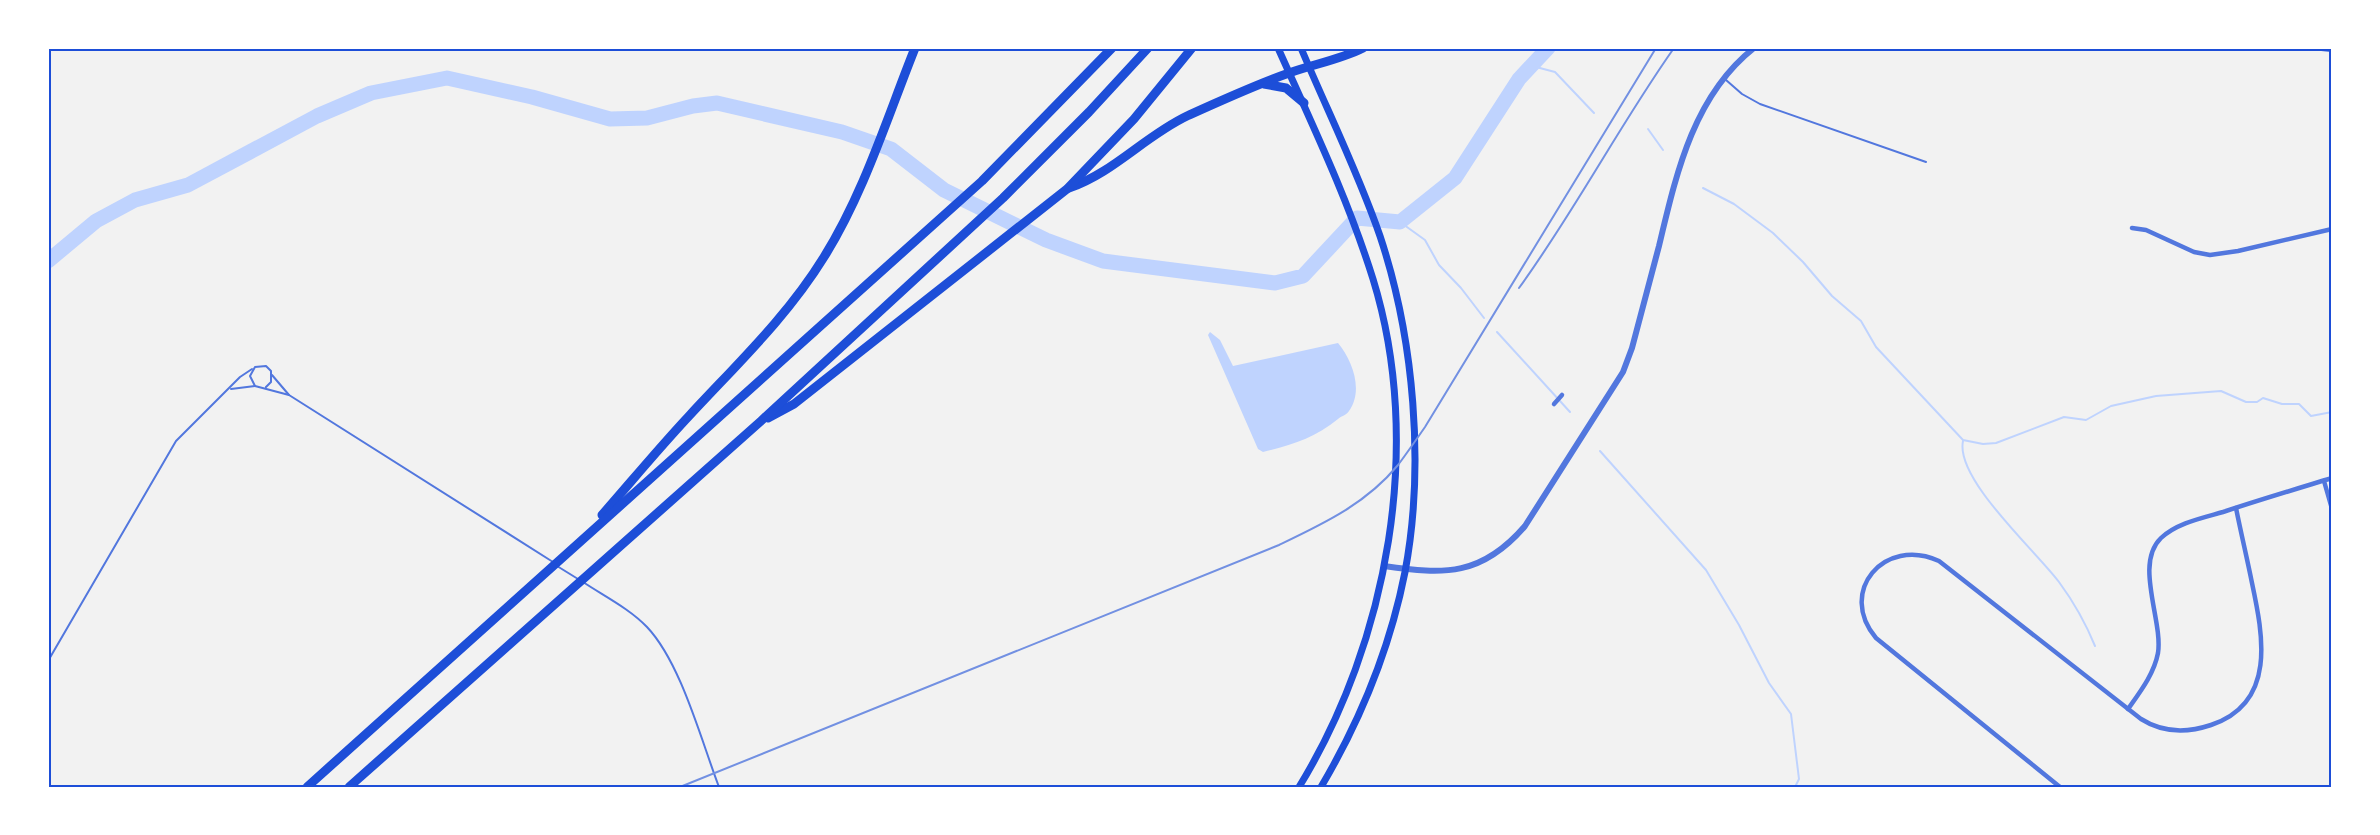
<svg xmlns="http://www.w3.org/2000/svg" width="2380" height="835" font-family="Commissioner,sans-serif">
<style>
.water{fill:#bfd3fe}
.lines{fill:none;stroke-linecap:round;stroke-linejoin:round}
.stream{stroke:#bfd3fe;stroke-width:2}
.river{stroke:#bfd3fe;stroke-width:15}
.service{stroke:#5277de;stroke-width:2}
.minor{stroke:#5277de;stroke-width:4.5}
.tertiary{stroke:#5277de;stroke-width:6}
.secondary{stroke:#1d4ed8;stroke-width:7}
.motorway{stroke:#1d4ed8;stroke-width:9}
.rail{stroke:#7290e2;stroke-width:2}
.neatline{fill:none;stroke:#1d4ed8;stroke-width:2}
</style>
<rect width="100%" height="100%" fill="#f2f2f2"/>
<path class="water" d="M1210,332L1220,340L1233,366L1338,343C1352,360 1364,390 1349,411C1347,415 1341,416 1338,419C1315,438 1292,445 1263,452L1258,449L1208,335Z"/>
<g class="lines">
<g class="stream">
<path d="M1522,76L1536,67L1555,72L1594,113"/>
<path d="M1648,129L1663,150"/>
<path d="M1703,188L1734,204L1773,233L1803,262L1832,296L1861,321L1876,347L1963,440L1983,444L1996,443L2064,417L2086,420L2111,406L2156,396L2221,391L2246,402H2257L2263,398L2282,404H2299L2311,416L2332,412"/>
<path d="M1400,222L1425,240L1439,265L1461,288L1484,318"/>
<path d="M1497,332L1570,412"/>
<path d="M1963,441C1955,479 2036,551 2059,582C2073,601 2086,624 2095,646"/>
<path d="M1600,451L1706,570L1739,625L1769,683L1791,714L1799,779L1795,787"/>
</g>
<path class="river" d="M48,261L96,221L135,200L188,185L317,116L371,93L447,78L532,97L610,119L647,118L693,106L717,103L842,132L891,149L944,190L1046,240L1103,261L1275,283L1303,276L1357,218L1400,222L1455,178L1519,79L1548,48"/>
<g class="service">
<path d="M1726,80L1742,94L1760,104L1926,162"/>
<path d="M272,375L289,395"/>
<path d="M266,387L271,382V371L266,366L255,367L250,376L255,386L289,395L553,562"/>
<path d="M231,389L255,386"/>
<path d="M557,566L578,579"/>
<path d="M583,582C604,596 630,609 647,627C681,663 701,740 719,787"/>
<path d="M48,661L176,441L240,377L252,369"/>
</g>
<g class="minor">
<path d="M2315,48L2332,50"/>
<path d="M2132,228L2146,230L2194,252L2210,255L2238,251L2332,229"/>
<path d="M1554,404L1562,395"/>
<path d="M2324,481L2332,509"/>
<path d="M2128,709C2140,692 2154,674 2158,653C2163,620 2134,564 2161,538C2177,523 2202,518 2223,512C2259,500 2296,489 2332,478"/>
<path d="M2060,787L1876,638C1837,592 1884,536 1939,561L2141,719C2163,733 2187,733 2211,725C2277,703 2263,635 2252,583C2247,558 2241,533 2236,508"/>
</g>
<path class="tertiary" d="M1384,566C1445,575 1482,576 1525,526L1623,372L1632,348C1641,315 1650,281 1659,246C1676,175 1693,96 1754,48"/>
<g class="secondary">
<path d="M1278,48C1312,124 1348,199 1373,279C1424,444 1388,642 1299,787"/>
<path d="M1301,48C1327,110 1358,172 1380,236C1414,338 1425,466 1405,572C1390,648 1360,721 1321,787"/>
</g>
<g class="motorway">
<path d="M1264,84L1286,88L1304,103"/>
<path d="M1069,188C1113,173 1145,136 1187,116C1220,101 1255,85 1289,73C1314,64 1339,60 1363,48"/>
<path d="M768,418L794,404L1067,189L1134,119L1192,48"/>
<path d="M602,515C631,482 659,448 689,416C737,364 787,317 824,257C864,193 887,118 915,48"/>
<path d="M307,787L982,181L1112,48"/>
<path d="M349,787L761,421L1003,198L1089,112L1148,48"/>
</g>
<g class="rail">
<path d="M1519,288C1575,211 1619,126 1674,48"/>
<path d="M680,787L1279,545C1323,524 1366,504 1398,465C1407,453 1416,440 1425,427L1656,48"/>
</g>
</g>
<rect width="2380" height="835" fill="none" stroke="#ffffff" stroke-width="99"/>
<rect x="50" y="50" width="2280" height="736" class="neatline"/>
</svg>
